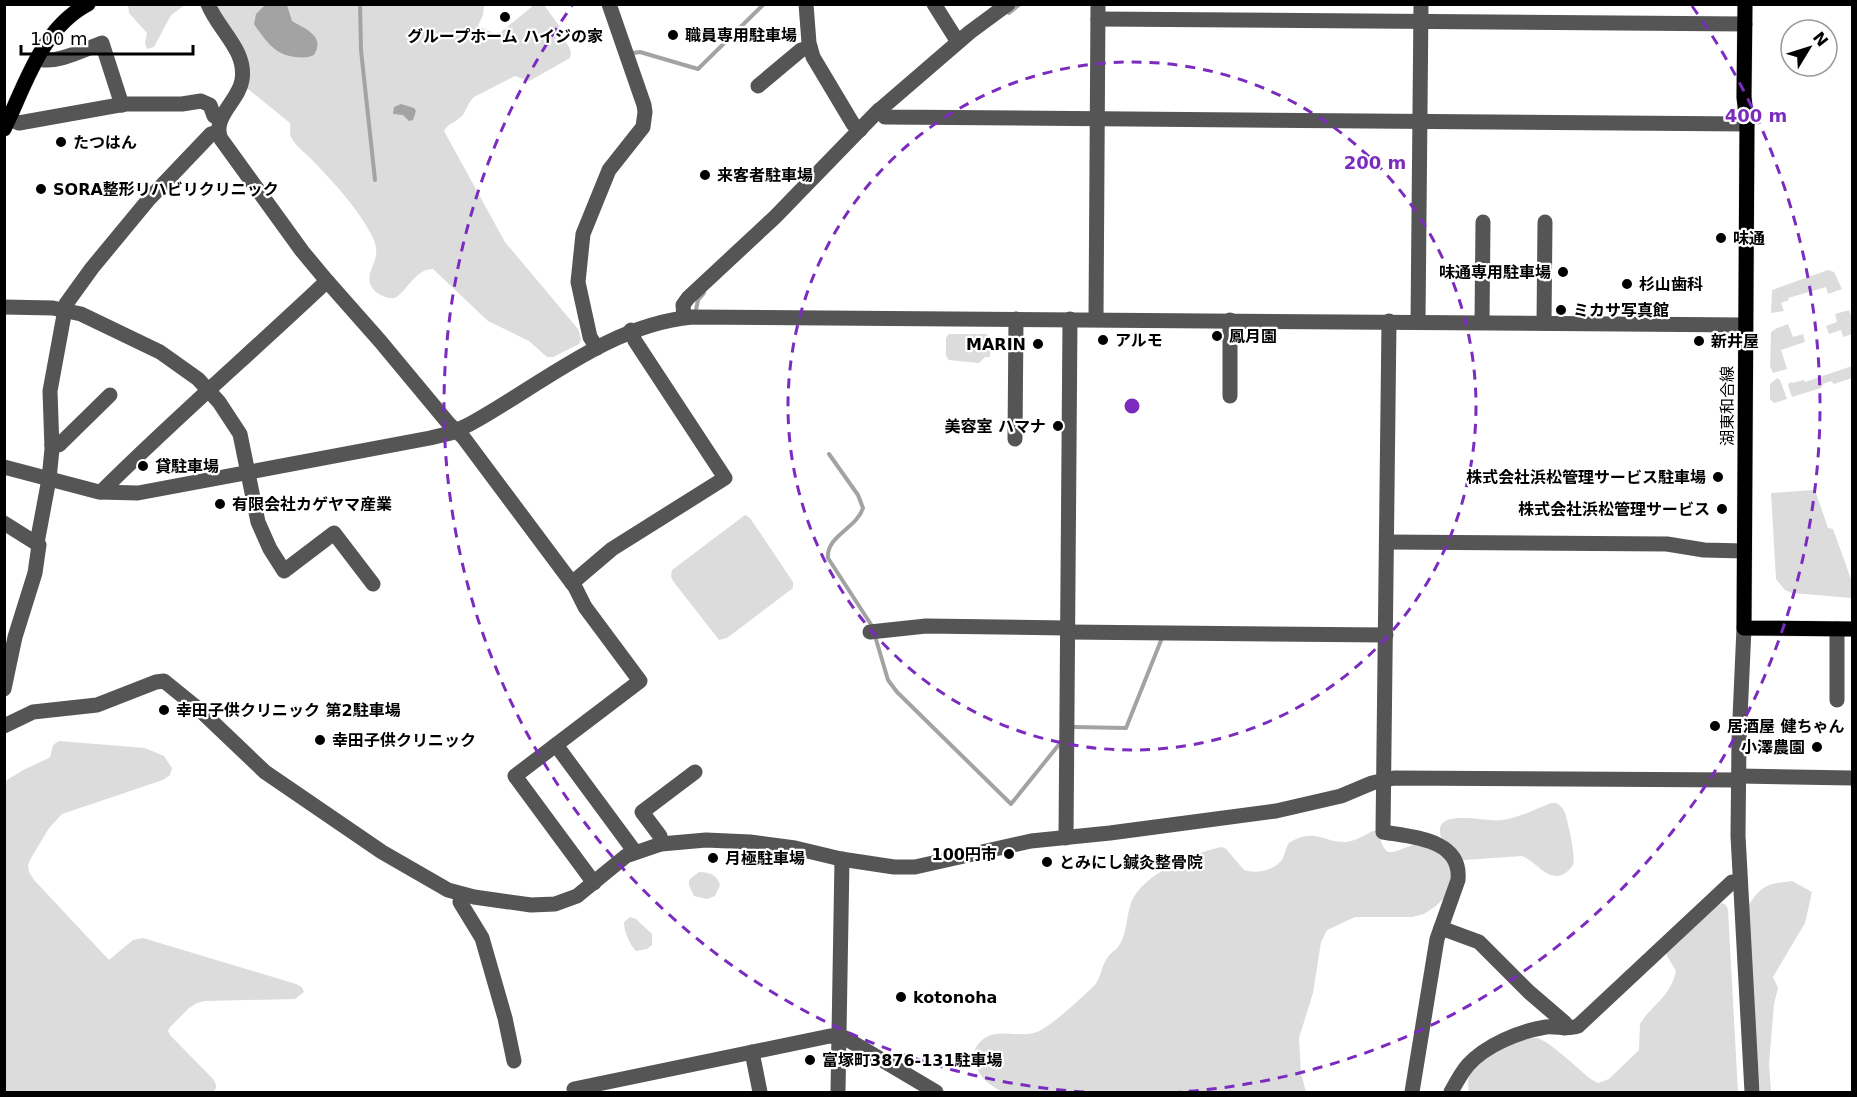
<svg xmlns="http://www.w3.org/2000/svg" width="1857" height="1097" font-family="'DejaVu Sans','Noto Sans JP',sans-serif">
<style>
.green{fill:#dcdcdc}
.water{fill:#a3a3a3}
.lines{fill:none;stroke-linecap:round;stroke-linejoin:round}
.stream{stroke:#a3a3a3;stroke-width:4}
.major-casing{stroke:#dbdbdb;stroke-width:16}
.minor{stroke:#555;stroke-width:15}
.major{stroke:#000;stroke-width:15}
.ring{fill:none;stroke:#7b2cbf;stroke-width:3;stroke-dasharray:10 8}
.poi-dot{fill:#000;stroke:#fff;stroke-width:2}
.labels{text-anchor:middle;dominant-baseline:central;stroke-width:4.5;stroke-linejoin:round;paint-order:stroke}
.poi-label{font-size:16px;font-weight:bold;fill:#000;stroke:#fff;text-anchor:start}
.street-label{font-size:16px;fill:#000;stroke:#fff}
.centre{fill:#7b2cbf;stroke:#fff;stroke-width:3}
.ring-label{font-size:18px;text-anchor:middle;font-weight:bold;fill:#7b2cbf;stroke:#fff;stroke-width:4.5;stroke-linejoin:round;paint-order:stroke}
</style>
<rect width="100%" height="100%" fill="#fff"/>
<g class="green">
<path d="M128,5L185,4V5L171,15L154,47L147,49L145,43L147,33L129,13Z"/>
<path d="M213,5H484L483,15L478,26L494,33L501,32L534,5H544L565,34L560,38C567,42 573,50 570,58L533,79L529,81L515,76L474,97C468,103 467,108 463,115C457,122 448,123 444,131L505,242L578,329L581,339L579,344L553,357H547L529,341L488,321L433,269C415,269 409,289 395,298C386,300 372,292 370,283C366,267 385,259 371,234C356,206 335,184 313,161C307,154 295,146 291,137C289,133 291,127 290,123L248,89Z"/>
<path d="M1828,270L1834,272L1842,289L1828,294L1826,287L1788,298L1789,300L1781,303L1784,311L1771,313L1772,290Z"/>
<path d="M1849,310L1852,319V334L1843,337L1841,330L1829,334L1826,326L1837,322L1835,314Z"/>
<path d="M1788,324L1793,337L1803,334L1805,342L1781,350L1787,369L1773,373L1770,366L1771,332L1777,328Z"/>
<path d="M949,334H987L990,339V357H985L979,363L949,360L946,356V338Z"/>
<path d="M1852,366V378L1834,384L1831,381L1823,384L1821,388L1792,397L1788,385L1790,382L1792,383L1804,380L1805,382Z"/>
<path d="M1777,378L1780,380L1787,399L1774,403L1770,399V384Z"/>
<path d="M1815,490L1828,528L1833,529L1852,582V598L1792,593L1785,590L1776,579L1771,493Z"/>
<path d="M745,515L750,518L793,582V588L727,638L719,640L673,581L671,576L672,570Z"/>
<path d="M59,741L145,748L164,756L172,768L170,775L163,780L62,814L49,828L31,858L28,865L29,872L34,880L109,960L133,940L143,938L296,984L302,987L304,992L295,999L205,1001L197,1003L189,1008L170,1027L168,1031L170,1035L213,1079C216,1084 218,1088 213,1092H5V781L25,769L47,759L50,757L53,745Z"/>
<path d="M1551,803H1556C1561,806 1563,808 1565,813C1568,823 1576,856 1573,865C1570,870 1564,875 1558,876C1544,877 1535,861 1522,856L1464,860C1455,854 1441,844 1440,832C1438,808 1488,823 1502,820C1519,818 1535,809 1551,803Z"/>
<path d="M1373,831H1377C1382,839 1380,846 1388,852H1394L1418,843L1442,851L1455,872L1445,897L1436,906L1424,914L1412,917H1355L1327,930L1321,942L1313,993L1299,1038L1301,1073L1306,1092H1003C989,1085 977,1076 974,1059C973,1053 975,1047 980,1042C995,1026 1018,1039 1037,1032C1052,1026 1081,998 1094,986C1102,977 1101,965 1108,957C1110,953 1115,951 1118,947C1127,935 1126,917 1131,903C1141,875 1194,852 1222,847L1226,849L1244,870C1256,874 1272,871 1281,861C1285,856 1285,849 1289,843C1315,827 1323,843 1346,842C1355,841 1365,835 1373,831Z"/>
<path d="M699,872C710,872 717,875 720,885L715,896L707,899L694,896L689,885V880Z"/>
<path d="M1792,881L1812,892L1805,923L1773,977L1778,988L1774,1004L1769,1064L1771,1091L1773,1092H1760L1746,909C1761,886 1765,884 1792,881Z"/>
<path d="M1722,903L1726,905L1728,910L1738,1092H1469C1468,1085 1467,1077 1472,1070C1481,1060 1523,1033 1537,1038C1551,1042 1579,1070 1592,1080L1598,1083L1609,1079L1639,1050L1640,1024C1653,1003 1670,998 1676,971L1667,956V953L1718,905Z"/>
<path d="M630,917L636,919L652,934V945L647,949L636,951C629,944 624,931 624,922Z"/>
</g>
<g class="water">
<path d="M265,5H287L292,21C305,29 326,36 314,55C305,60 285,57 276,50C268,44 260,33 254,24L256,14Z"/>
<path d="M401,104L414,108L416,111L413,120L409,121L403,115L393,114L394,107Z"/>
</g>
<g class="lines">
<g class="stream">
<path d="M360,4L361,50L375,180"/>
<path d="M1009,13L1020,4"/>
<path d="M633,53L640,52L698,69L764,4"/>
<path d="M696,310L698,300L704,293"/>
<path d="M829,454L858,495L863,508C857,528 826,536 828,558L872,626"/>
<path d="M875,636L888,680L897,692L1011,804L1061,742"/>
<path d="M1075,727L1126,728L1162,638"/>
</g>
<defs>
<g id="major">
<path d="M1745,4L1744,97L1747,124L1744,628L1852,629"/>
<path d="M4,129C26,84 41,29 88,4"/>
</g>
</defs>
<use href="#major" class="major-casing"/>
<g class="minor">
<path d="M208,4C218,30 247,50 242,80C239,101 211,117 221,139L302,251L327,281L380,341L449,424L463,437L575,587L585,607L640,681L515,776L594,883"/>
<path d="M806,4L809,43L813,57L853,124L860,130"/>
<path d="M934,4L958,42"/>
<path d="M1098,19L1745,24"/>
<path d="M37,58C53,66 85,49 102,43L122,105"/>
<path d="M758,86L801,50L810,47"/>
<path d="M879,110L885,117L1747,124"/>
<path d="M9,119L19,123L125,104H182L201,101L210,105L214,116L221,119"/>
<path d="M4,307L53,308L81,314L160,352L198,379L219,402L240,434L258,522L270,549L284,571L334,533L373,584"/>
<path d="M684,317L683,305L688,298L775,217L876,113L970,32L1008,4"/>
<path d="M1096,319L1098,4"/>
<path d="M1389,321L1383,832C1412,837 1462,839 1458,880L1437,939L1412,1092"/>
<path d="M1418,322L1421,4"/>
<path d="M1482,322L1483,222"/>
<path d="M1544,323L1545,222"/>
<path d="M597,348L590,337L578,282L583,234L609,170L643,127L645,112L644,105L609,4"/>
<path d="M1230,396V320"/>
<path d="M1015,439L1016,319"/>
<path d="M52,445H59L110,395"/>
<path d="M4,467L99,492L138,493L430,438L451,433L470,424C541,385 609,325 692,317L1745,325"/>
<path d="M101,492C174,419 252,352 327,281"/>
<path d="M4,523L39,545L35,573L15,637L4,689"/>
<path d="M1387,542L1667,544L1704,550L1744,551"/>
<path d="M37,543L49,479L52,449L50,391L66,304L92,268L149,199L211,134L218,132"/>
<path d="M572,583L612,549L725,478L635,341L631,330"/>
<path d="M1744,628L1739,740L1738,836L1752,1092"/>
<path d="M870,632L926,626L1067,628"/>
<path d="M1067,632L1386,635"/>
<path d="M1837,700V629"/>
<path d="M4,726L33,712L97,705L156,682L164,681L201,711L265,772L382,852L448,890L474,897L531,905L555,904L577,896L626,856L661,844L706,840L750,842L795,848L841,859L894,867H915L1031,841L1110,833L1276,811L1341,796L1372,783L1394,778L1739,780"/>
<path d="M556,745L635,852"/>
<path d="M1739,776L1852,778"/>
<path d="M1066,838L1070,319"/>
<path d="M661,844L660,836L642,812L695,772"/>
<path d="M462,895L460,902L482,938L505,1018L514,1061"/>
<path d="M1441,928L1479,942L1529,992L1565,1023L1564,1028"/>
<path d="M752,1052L760,1092"/>
<path d="M575,1092L574,1089L830,1036L845,1038L936,1092"/>
<path d="M838,1092L842,859"/>
<path d="M1451,1092C1456,1083 1461,1073 1468,1065C1486,1045 1520,1031 1546,1027C1558,1026 1567,1030 1578,1026L1732,882H1740"/>
</g>
<use href="#major" class="major"/>
</g>
<g class="ring">
<circle cx="1132" cy="406" r="344"/>
<path d="M1084 1092A688 688 0 0 1 572 6M1692 6A688 688 0 0 1 1180 1092"/>
</g>
<g class="poi-dot">
<circle cx="505" cy="17" r="6"/>
<circle cx="673" cy="35" r="6"/>
<circle cx="61" cy="142" r="6"/>
<circle cx="705" cy="175" r="6"/>
<circle cx="41" cy="189" r="6"/>
<circle cx="1721" cy="238" r="6"/>
<circle cx="1563" cy="272" r="6"/>
<circle cx="1627" cy="284" r="6"/>
<circle cx="1561" cy="310" r="6"/>
<circle cx="1217" cy="336" r="6"/>
<circle cx="1103" cy="340" r="6"/>
<circle cx="1699" cy="341" r="6"/>
<circle cx="1038" cy="344" r="6"/>
<circle cx="1058" cy="426" r="6"/>
<circle cx="143" cy="466" r="6"/>
<circle cx="1718" cy="477" r="6"/>
<circle cx="220" cy="504" r="6"/>
<circle cx="1722" cy="509" r="6"/>
<circle cx="164" cy="710" r="6"/>
<circle cx="1715" cy="726" r="6"/>
<circle cx="320" cy="740" r="6"/>
<circle cx="1817" cy="747" r="6"/>
<circle cx="1009" cy="854" r="6"/>
<circle cx="713" cy="858" r="6"/>
<circle cx="1047" cy="862" r="6"/>
<circle cx="901" cy="997" r="6"/>
<circle cx="810" cy="1060" r="6"/>
</g>
<g class="labels">
<g class="poi-label">
<text x="685" y="35">職員専用駐車場</text>
<text x="505" y="36" text-anchor="middle">グループホーム ハイジの家</text>
<text x="73" y="142">たつはん</text>
<text x="717" y="175">来客者駐車場</text>
<text x="53" y="189">SORA整形リハビリクリニック</text>
<text x="1733" y="238">味通</text>
<text x="1551" y="272" text-anchor="end">味通専用駐車場</text>
<text x="1639" y="284">杉山歯科</text>
<text x="1573" y="310">ミカサ写真館</text>
<text x="1229" y="336">鳳月園</text>
<text x="1115" y="340">アルモ</text>
<text x="1711" y="341">新井屋</text>
<text x="1026" y="344" text-anchor="end">MARIN</text>
<text x="1046" y="426" text-anchor="end">美容室 ハマナ</text>
<text x="155" y="466">貸駐車場</text>
<text x="1706" y="477" text-anchor="end">株式会社浜松管理サービス駐車場</text>
<text x="232" y="504">有限会社カゲヤマ産業</text>
<text x="1710" y="509" text-anchor="end">株式会社浜松管理サービス</text>
<text x="176" y="710">幸田子供クリニック 第2駐車場</text>
<text x="1727" y="726">居酒屋 健ちゃん</text>
<text x="332" y="740">幸田子供クリニック</text>
<text x="1805" y="747" text-anchor="end">小澤農園</text>
<text x="997" y="854" text-anchor="end">100円市</text>
<text x="725" y="858">月極駐車場</text>
<text x="1059" y="862">とみにし鍼灸整骨院</text>
<text x="913" y="997">kotonoha</text>
<text x="822" y="1060">富塚町3876-131駐車場</text>
</g>
<g class="street-label">
<text transform="translate(1727 406) rotate(-90)">湖東和合線</text>
</g>
</g>
<circle cx="1132" cy="406" r="9" class="centre"/>
<g class="ring-label">
<text x="1756" y="122">400 m</text>
<text x="1375" y="169">200 m</text>
</g>
<rect width="1857" height="1097" fill="none" stroke="#000000" stroke-width="12"/>
<g transform="translate(1809 48) rotate(52)"><circle r="28" fill="#ffffff" stroke="#999999" stroke-width="1.5"/>
<path d="M0-4.5L10 22L0 15L-10 22Z" fill="#000000"/>
<text y="-9" font-size="16" font-weight="bold" text-anchor="middle" fill="#000000">N</text>
</g>
<path d="M21 45v9h172v-9" fill="none" stroke="#000000" stroke-width="3"/>
<text x="30" y="45" font-size="18" fill="#000000" stroke="#ffffff" stroke-width="4.5" paint-order="stroke">100 m</text>
</svg>
